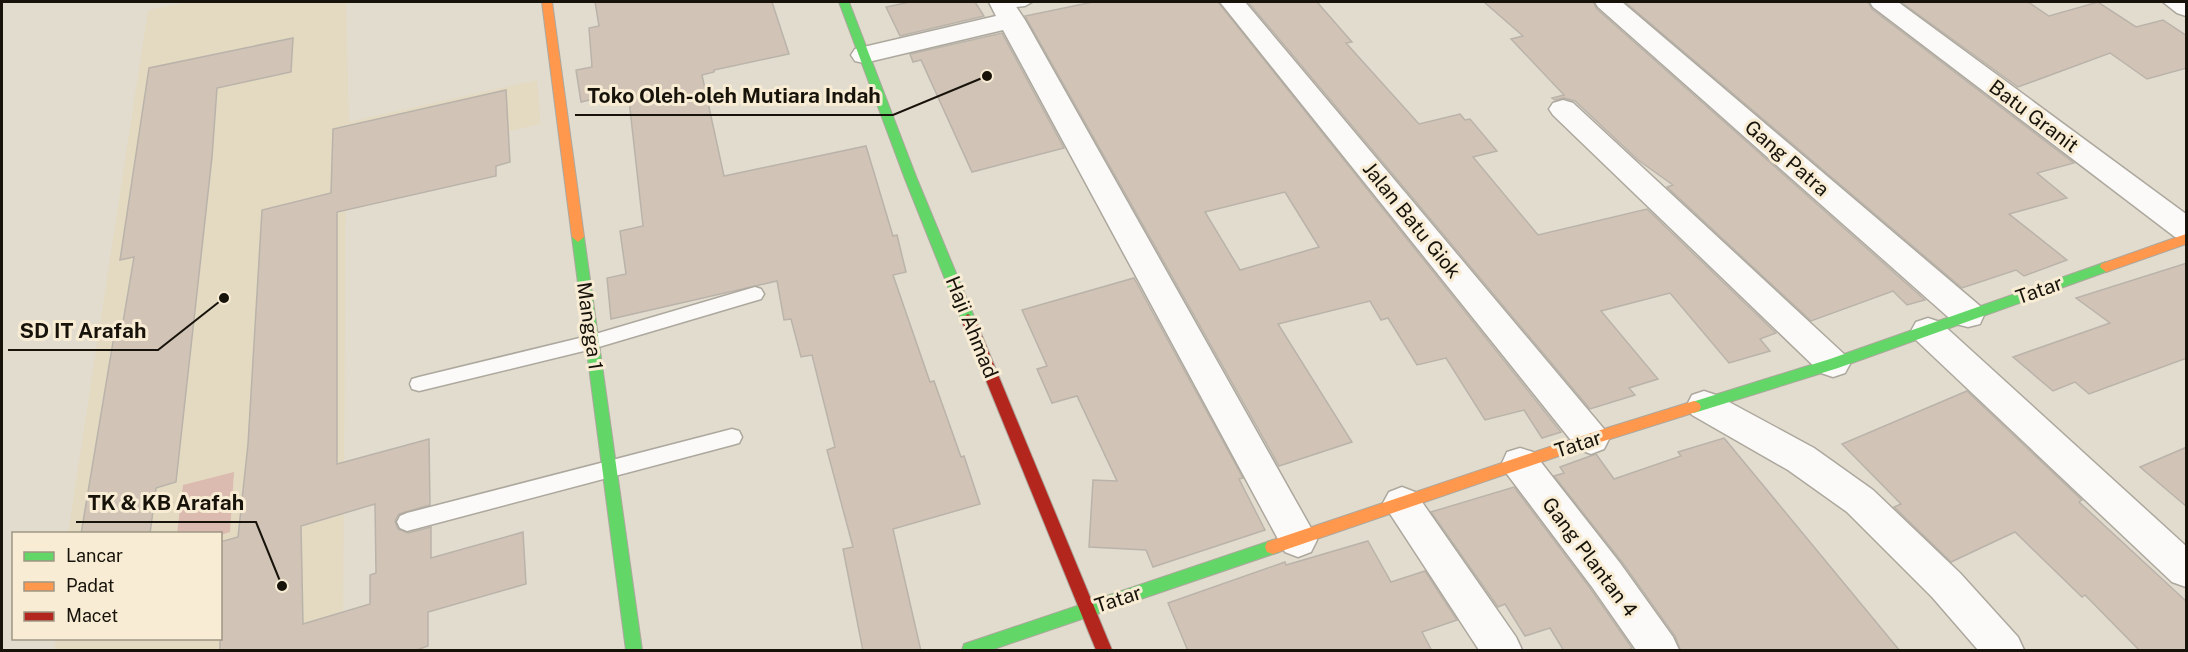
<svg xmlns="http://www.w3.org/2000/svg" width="2188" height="652" font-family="'Public Sans',sans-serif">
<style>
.built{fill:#e4dac2}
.green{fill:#dbbab0}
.building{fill:#d1c3b5;stroke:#bab3aa;stroke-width:1.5;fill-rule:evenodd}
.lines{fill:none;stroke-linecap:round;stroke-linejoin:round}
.lane-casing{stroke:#ada89e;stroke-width:3}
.street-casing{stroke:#ada89e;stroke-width:3}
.fast-casing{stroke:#ada89e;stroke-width:2}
.slow-casing{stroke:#ada89e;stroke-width:2}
.jam-casing{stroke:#ada89e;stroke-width:2}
.lane{fill:#fbfaf8;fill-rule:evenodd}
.street{fill:#fbfaf8;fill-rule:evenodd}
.fast{fill:#63d668;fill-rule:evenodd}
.slow{fill:#ff974d;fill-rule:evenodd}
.jam{fill:#b3261e;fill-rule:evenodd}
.labels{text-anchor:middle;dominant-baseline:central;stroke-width:6;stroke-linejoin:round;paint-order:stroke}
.street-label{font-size:20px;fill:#17130b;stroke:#f8edd4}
.leader{fill:none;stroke:#17130b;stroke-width:2}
.callout-dot{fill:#17130b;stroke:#f8edd4;stroke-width:2}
.callout-label{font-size:21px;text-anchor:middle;font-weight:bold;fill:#17130b;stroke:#f8edd4;stroke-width:6;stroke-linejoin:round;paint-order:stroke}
</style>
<rect width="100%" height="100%" fill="#e2dccf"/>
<path class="built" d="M189,2H346L349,122L537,80L541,124L346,168L343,650H54L56,639L220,638V534L68,533L148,10Z"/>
<path class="green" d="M234,472L230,532L221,535L177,533L183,485Z"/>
<g class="building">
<path d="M595,2H772L789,54L714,70V72L702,75L724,176L866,146L893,236L897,235L906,272L893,275L930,382L934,381L961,457L964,456L980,504L893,529L921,651H863L843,549L853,547L827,450L835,447L812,355L801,357L791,319L784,320L777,281L611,319L607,278L626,274L620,231L643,226L628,91L581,102L576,70L592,67L589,28L599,26Z"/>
<path d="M910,2H975L984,16L900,36L886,7Z"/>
<path d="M1093,2H1218L1561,432L1542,438L1524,410L1485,420L1446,358L1417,365L1388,318L1381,320L1370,301L1278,324L1352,442L1279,466L1025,16ZM1285,192L1319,247L1240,270L1205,212Z"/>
<path d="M1248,2H1317L1352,42L1346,43L1419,124L1460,114L1465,120L1470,119L1497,151L1473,157L1538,235L1647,209L1776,333L1760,339L1770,351L1729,363L1670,293L1601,311L1658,379L1629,388L1635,395L1590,409Z"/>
<path d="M1484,2H1593L1597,9L1925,300L1907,305L1893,291L1811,321L1667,187L1673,185L1638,160L1575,101L1564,98L1555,100L1552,98L1564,95L1511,39L1523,36Z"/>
<path d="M1625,2H1868L1872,9L2074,163L2037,173L2067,198L2009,214L2067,260L2024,276L2016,270L1962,288Z"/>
<path d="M1901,2H2028L2049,16L2098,2L2136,27L2163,20L2187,36V68L2147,79L2110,53L2018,87Z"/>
<path d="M1002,33L1064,148L972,172L921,60L913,62L910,54Z"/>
<path d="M293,38L291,72L217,88L212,157L176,482L156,488L150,534H81L115,330L122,328L134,257L120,260L149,68Z"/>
<path d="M506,90L510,162L496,166V176L337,212V464L429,439L430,505L399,514L395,521L398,529L408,533L431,527V558L523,532L526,584L428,612V646L414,651H220V542L238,537L248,444L262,210L331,193L333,129ZM375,504L376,573L370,575V604L303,624L301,526Z"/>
<path d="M2187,263V358L2089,394L2075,382L2053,391L2013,357L2110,323L2076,298Z"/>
<path d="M1134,278L1243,478L1239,479L1265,530L1153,567L1146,550L1089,547L1093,480L1117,481L1077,396L1052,403L1037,369L1047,366L1022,310Z"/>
<path d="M1967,391L2082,500L2079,502L2187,602V651H2140L2085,595L2082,597L2015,532L1951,562L1894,507L1901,504L1842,444Z"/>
<path d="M1724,438L1900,651H1681L1675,636L1622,562L1554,476L1564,473L1560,467L1596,454L1614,479L1681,456L1678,452Z"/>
<path d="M2187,447V507L2140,467Z"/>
<path d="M1514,487L1590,588L1632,648L1626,651H1564L1550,628L1525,636L1505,604L1498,607L1431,512Z"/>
<path d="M1368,541L1391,582L1425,571L1457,620L1422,632L1432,651H1188L1168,603L1285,562L1286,565Z"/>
</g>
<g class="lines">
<defs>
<g id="lane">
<path d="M1006,2H1032L1025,6L999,9L997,6L999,3Z"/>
<path d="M755,287L761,289L764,294L761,299L592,349L419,391L412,389L410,384L412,379L419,377L592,335Z"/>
<path d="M732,429L739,431L742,437L739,443L732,445L407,531L400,528L397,522L400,516L407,513Z"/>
</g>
<g id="street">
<path d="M989,2H1013L1025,20L1311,528L1317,540L1311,552L1298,557L1285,552L1003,30L864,63L855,61L851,55L855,49L996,16Z"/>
<path d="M1220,2H1245L1604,429L1609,439L1604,449L1591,454L1578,449Z"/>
<path d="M1595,2H1622L1980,306L1984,315L1980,324L1968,327L1956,324L1598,7Z"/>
<path d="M1870,2H1898L2186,214V240L2175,237L1873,7Z"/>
<path d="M2163,2H2186V16L2177,13Z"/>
<path d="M1563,100L1573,103L1845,355L1850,364L1845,373L1833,377L1821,373L1553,115L1549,109L1553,103Z"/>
<path d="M1928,318L1940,322L2186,546V587L2172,582L1916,340L1911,331L1916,322Z"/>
<path d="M1704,391L1716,395L1814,448L1873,490L1960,573L2018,637L2024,650H1978L1932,597L1847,512L1788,470L1692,415L1687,405L1692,395Z"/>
<path d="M1520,448L1533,452L1620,563L1673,637L1679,650H1636L1592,587L1507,474L1502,463L1507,452Z"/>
<path d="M1402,487L1415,492L1516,637L1522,650H1479L1383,503L1389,492Z"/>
</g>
<g id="fast">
<path d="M839,2H849L917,179L975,319L973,323L968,324L961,319L905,179Z"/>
<path d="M578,232L584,237L642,650H626L572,237Z"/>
<path d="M2106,262L2112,267L2111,270L1838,368L1694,413L1689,411L1687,407L1689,403L1830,359Z"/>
<path d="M1273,540L1279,542L1281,547L1279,552L1273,554L991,650H962L964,644L970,642Z"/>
</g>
<g id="slow">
<path d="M542,2H552L584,237L578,242L572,237Z"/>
<path d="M2186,234V244L2106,272L2100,267L2101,264Z"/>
<path d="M1694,401L1699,403L1701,407L1699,411L1591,445L1273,554L1267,552L1265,547L1267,542L1273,540L1591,433Z"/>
</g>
<path id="jam" d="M968,314L975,319L1112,650H1096L961,319Z"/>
</defs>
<use href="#lane" class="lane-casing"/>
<use href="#street" class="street-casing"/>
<use href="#fast" class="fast-casing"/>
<use href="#slow" class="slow-casing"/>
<use href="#jam" class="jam-casing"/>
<use href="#lane" class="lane"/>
<use href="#street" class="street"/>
<use href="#fast" class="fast"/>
<use href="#slow" class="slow"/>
<use href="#jam" class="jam"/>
</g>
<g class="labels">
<g class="street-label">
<text transform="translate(2034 116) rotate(37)">Batu Granit</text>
<text transform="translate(1787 158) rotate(41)">Gang Patra</text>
<text transform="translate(1412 220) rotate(51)">Jalan Batu Giok</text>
<text transform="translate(2039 290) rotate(-19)">Tatar</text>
<text transform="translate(590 326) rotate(82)">Mangga 1</text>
<text transform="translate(972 327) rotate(68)">Haji Ahmad</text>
<text transform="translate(1578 444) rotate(-18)">Tatar</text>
<text transform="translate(1590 557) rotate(53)">Gang Plantan 4</text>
<text transform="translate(1118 599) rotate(-18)">Tatar</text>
</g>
</g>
<path class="leader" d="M987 76L893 115H575M224 298L158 350H8M282 586L256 522H76"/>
<g class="callout-dot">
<circle cx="987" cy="76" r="6"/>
<circle cx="224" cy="298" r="6"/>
<circle cx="282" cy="586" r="6"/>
</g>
<g class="callout-label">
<text x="734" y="103">Toko Oleh-oleh Mutiara Indah</text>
<text x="83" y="338">SD IT Arafah</text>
<text x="166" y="510">TK &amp; KB Arafah</text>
</g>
<rect width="2188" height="652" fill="none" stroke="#17130b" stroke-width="6"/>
<rect x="12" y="532" width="210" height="108" fill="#f8edd4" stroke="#9e9684" stroke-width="1.5"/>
<rect x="24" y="552" width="30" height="9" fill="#63d668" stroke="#9e9684" stroke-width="1.5"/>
<text x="66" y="562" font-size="18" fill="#17130b">Lancar</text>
<rect x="24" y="582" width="30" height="9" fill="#ff974d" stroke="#9e9684" stroke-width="1.5"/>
<text x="66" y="592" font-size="18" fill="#17130b">Padat</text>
<rect x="24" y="612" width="30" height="9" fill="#b3261e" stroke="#9e9684" stroke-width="1.5"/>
<text x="66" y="622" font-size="18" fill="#17130b">Macet</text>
</svg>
